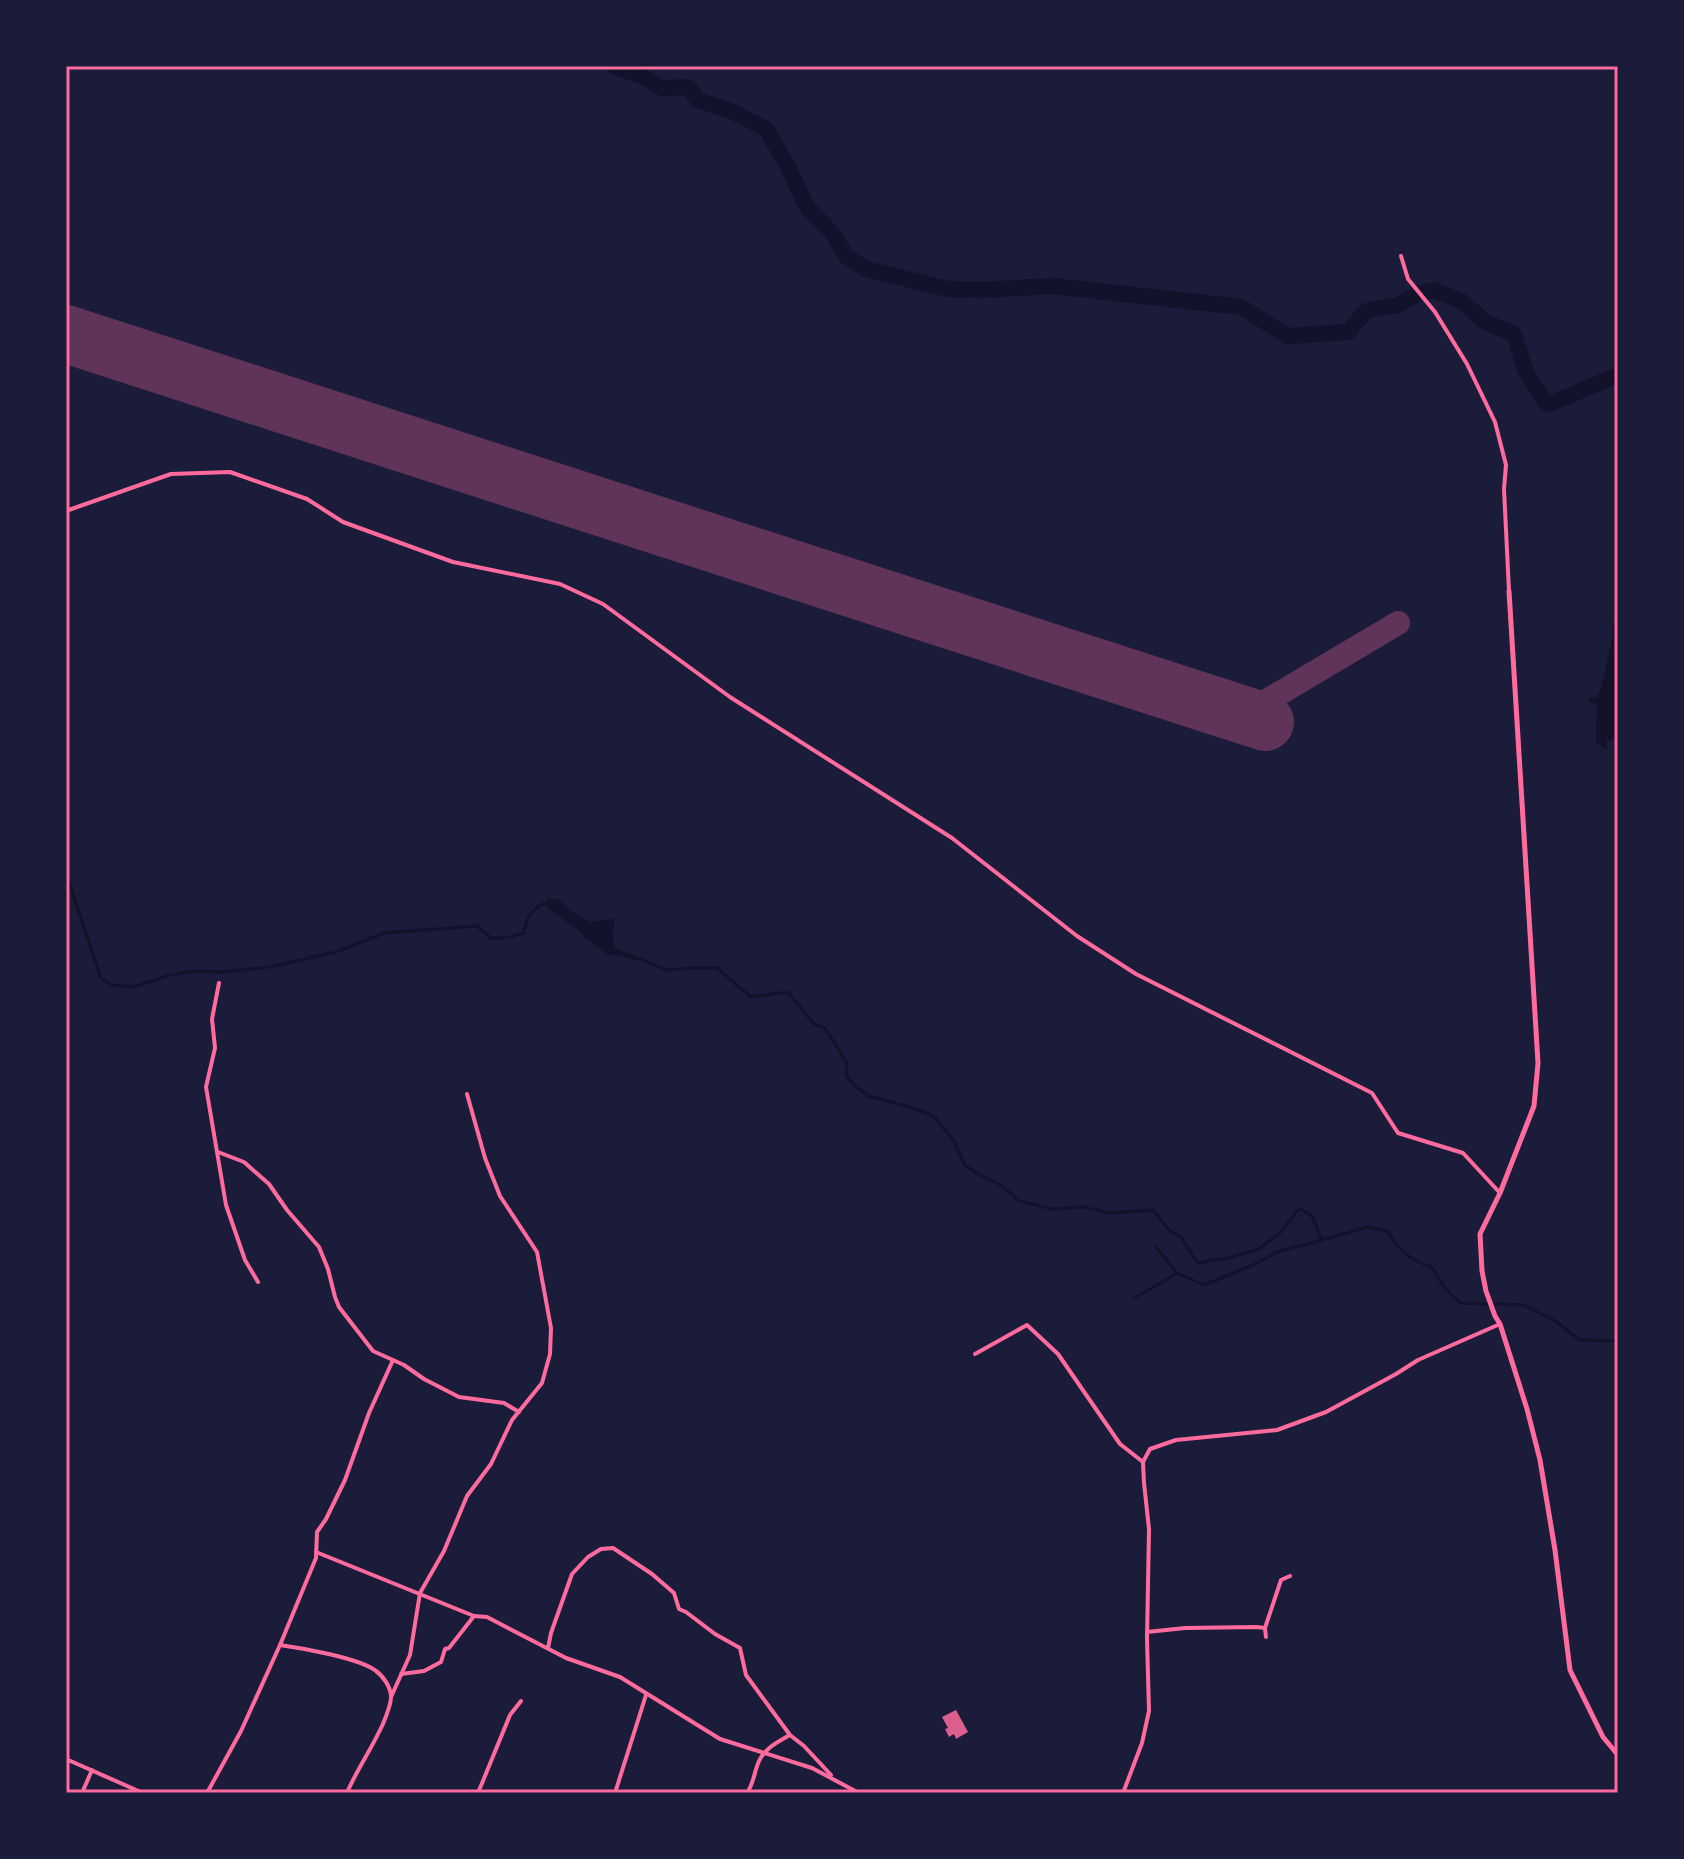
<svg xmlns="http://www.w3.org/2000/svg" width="1684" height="1859" font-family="'DejaVu Sans',sans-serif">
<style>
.water{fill:#12122b}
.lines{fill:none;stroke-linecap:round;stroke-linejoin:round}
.stream{stroke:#12122b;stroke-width:3}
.river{stroke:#12122b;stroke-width:16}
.taxiway{stroke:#603358;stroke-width:24}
.runway{stroke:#603358;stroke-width:58}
.building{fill:#dd5f8e}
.minor{stroke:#ff6b9d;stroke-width:4}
.tertiary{stroke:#ff6b9d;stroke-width:5}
.neatline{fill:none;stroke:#ff6b9d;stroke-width:3}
</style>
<rect width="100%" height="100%" fill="#1b1b3a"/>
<g class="water">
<path d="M1618,620V738L1607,740V750L1596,742L1597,705L1589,702V698L1597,697L1601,688L1613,635L1612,625Z"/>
<path d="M547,899H558L570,911L591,922L613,918L615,923C612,932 612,938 615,948L647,960V962L607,954L585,938L578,930L547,907Z"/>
</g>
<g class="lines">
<g class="stream">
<path d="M66,873L101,978L111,985L134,987L170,975L193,971L223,972L268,967L297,961L339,951L384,933L477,926L491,938H506L524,933C526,919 533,905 548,903"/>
<path d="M645,961L667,970L688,968H717L751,997L788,992L814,1024L825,1028L847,1063L846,1075L853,1084L868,1096L906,1106L934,1116L954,1141L965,1165L979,1175L1001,1185L1019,1201L1053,1209L1083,1207L1109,1213L1153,1210L1170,1231L1181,1237L1197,1263L1232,1257L1259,1249L1283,1230L1297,1211L1301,1209L1312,1216L1322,1240"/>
<path d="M1156,1247L1177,1273L1204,1285L1253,1265L1277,1252L1369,1227L1387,1231C1400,1251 1409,1260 1432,1267L1444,1287L1460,1303L1524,1305L1554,1320L1580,1340L1618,1341"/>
<path d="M1133,1299L1177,1273"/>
</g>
<path class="river" d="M613,66L644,77L662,88L688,87L698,100L731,111L766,129L786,163L807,207L832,233L846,256L866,269L948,289L982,290L1052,286L1241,307L1288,336L1348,332L1366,311L1398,305L1420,293L1435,290L1463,302L1485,322L1514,334L1526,372L1547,405L1618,375"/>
<path class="taxiway" d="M1243,715L1398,623"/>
<path class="runway" d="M66,334L1265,722"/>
</g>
<path class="building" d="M956,1710L968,1732L956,1739L954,1734L949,1737L945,1729L948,1728L942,1717Z"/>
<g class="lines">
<g class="minor">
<path d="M1401,256L1408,279L1435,312L1467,364L1495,422L1506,465L1504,489L1509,591"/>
<path d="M66,511L171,474L230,472L307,499L343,522L453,562L560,584L603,604L730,697L952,838L1077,936L1136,974L1372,1093L1398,1133L1463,1153L1500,1193"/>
<path d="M219,983L212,1019L215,1048L206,1087L226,1205L245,1260L258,1282"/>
<path d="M218,1152L244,1162L269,1184L287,1210L319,1247L328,1269L335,1297L339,1307L373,1351L404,1365L424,1379L459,1397L504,1403L519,1412"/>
<path d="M975,1354L1027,1325L1058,1354L1120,1444L1143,1462"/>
<path d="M316,1552L474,1616L487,1617L566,1658L620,1677L720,1739L812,1768L859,1793"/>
<path d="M1265,1628L1281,1580L1290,1576"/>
<path d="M1147,1632L1185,1628L1256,1627L1265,1628L1266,1637"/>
<path d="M280,1645C301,1648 360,1658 376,1671C383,1676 391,1687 391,1697C391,1705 383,1725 379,1732C369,1753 356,1771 347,1793"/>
<path d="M548,1648L551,1633L572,1574L588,1557L601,1549L613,1548L652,1574L674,1593L679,1609L686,1612L715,1634L740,1648L746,1675L790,1735L804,1746L831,1775"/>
<path d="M401,1674L424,1671L441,1662L445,1649L449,1648L474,1616"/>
<path d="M391,1697L410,1655L420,1593L444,1551L467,1496L491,1464L512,1420L542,1383L550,1354L551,1328L537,1252L500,1196L485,1158L467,1094"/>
<path d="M66,1759L143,1793"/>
<path d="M82,1793L92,1770"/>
<path d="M207,1793L241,1731L280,1645L316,1558L317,1532L326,1519L345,1480L369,1413L393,1360"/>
<path d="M478,1793L510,1715L521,1701"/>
<path d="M615,1793L646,1695"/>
<path d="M747,1793C754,1783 754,1772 759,1761C765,1748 778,1742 790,1735"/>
<path d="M1123,1793L1142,1743L1149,1711L1147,1639L1149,1529L1144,1483L1143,1462L1150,1449L1176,1440L1277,1430L1326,1412L1396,1374L1418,1360L1500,1324"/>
<path d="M1613,1793L1618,1790"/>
</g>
<path class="tertiary" d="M1509,591L1538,1063L1534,1106L1500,1193L1480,1234L1482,1271L1486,1291L1495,1316L1500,1324L1527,1409L1540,1460L1555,1550L1570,1670L1603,1737L1618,1755"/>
</g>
<rect width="1684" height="1859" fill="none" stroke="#1b1b3a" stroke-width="136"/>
<rect x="68" y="68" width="1548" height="1723" class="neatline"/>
</svg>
